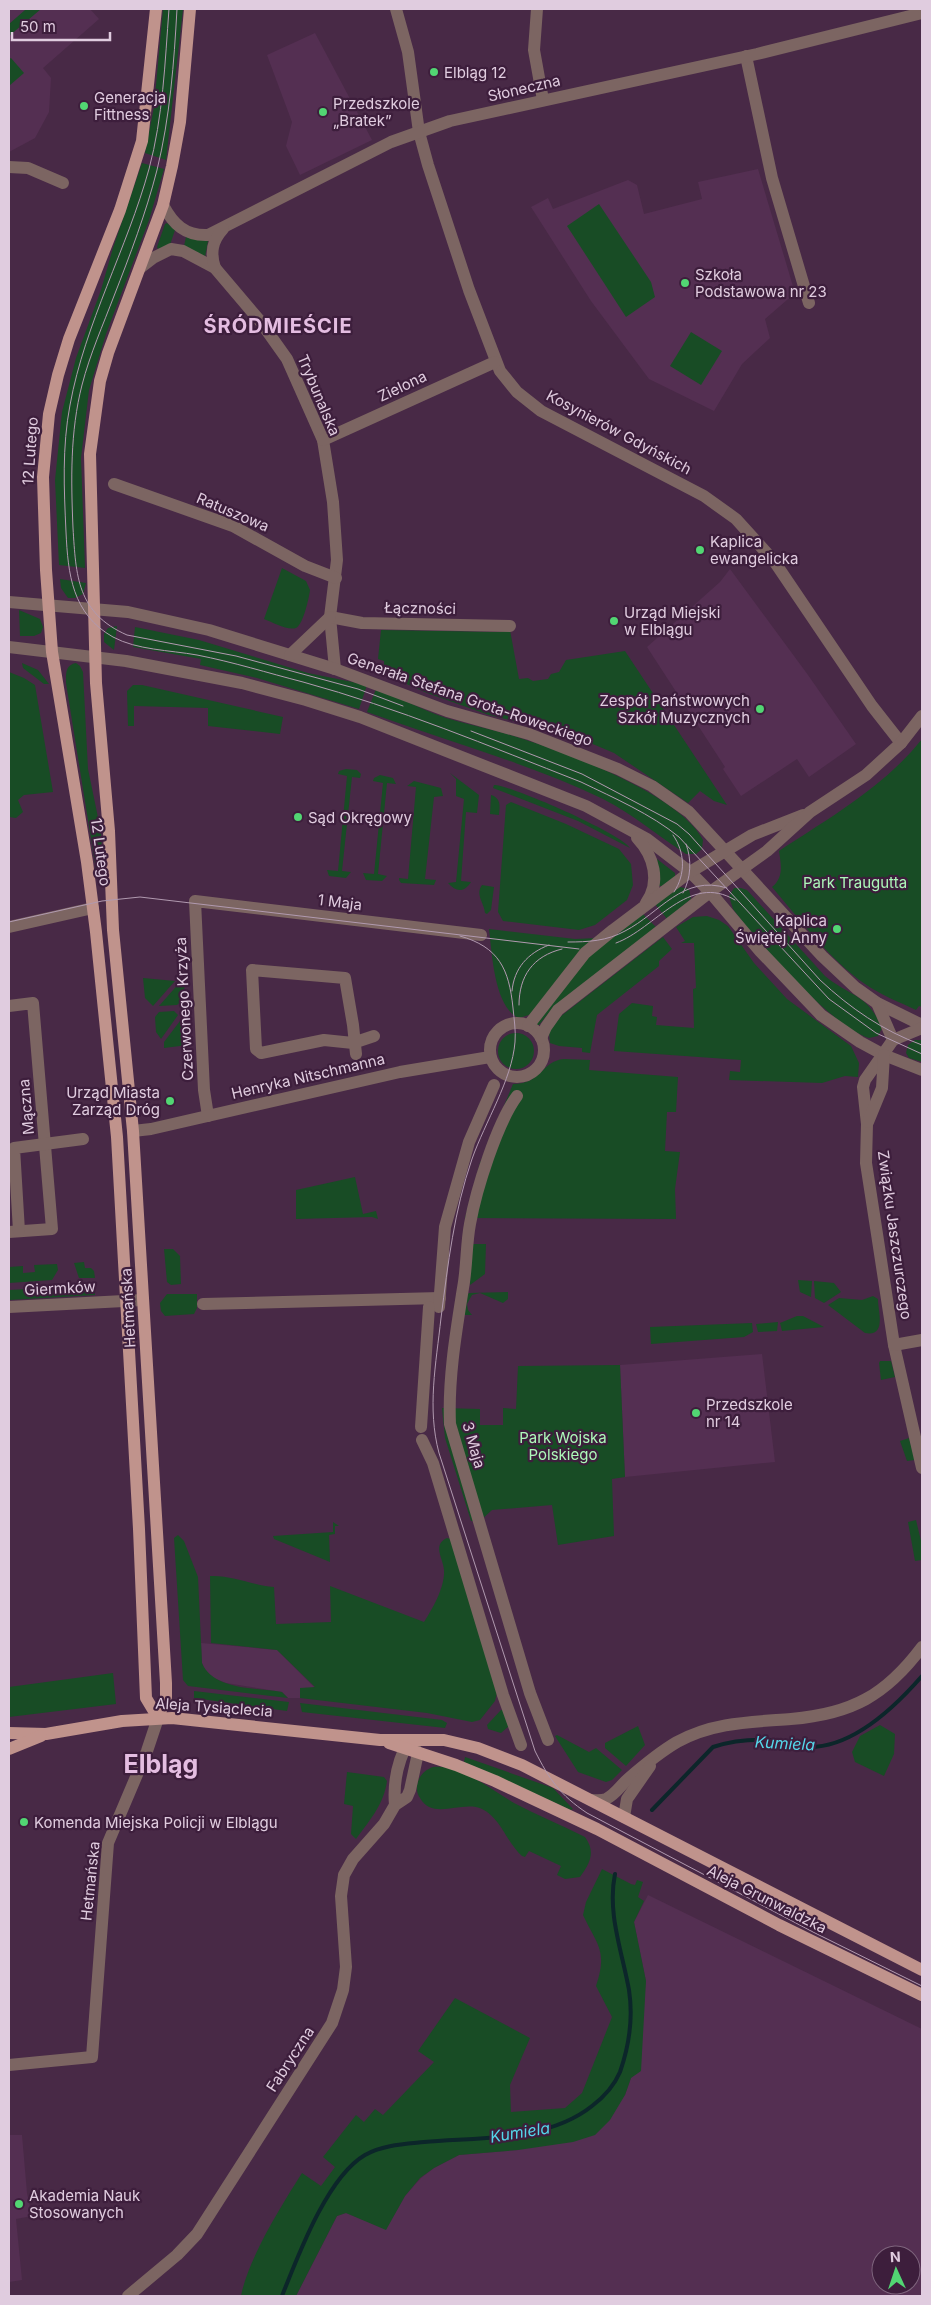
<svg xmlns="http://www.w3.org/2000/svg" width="931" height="2305" font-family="Inter,sans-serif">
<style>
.built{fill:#542f52;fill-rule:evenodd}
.green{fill:#184c25}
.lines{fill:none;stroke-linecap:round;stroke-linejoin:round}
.stream{stroke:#0c262a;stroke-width:4}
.minor{stroke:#7c6562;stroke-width:12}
.major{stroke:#c0938c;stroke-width:12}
.tram{stroke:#b19ab0;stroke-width:1}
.poi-dot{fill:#52d673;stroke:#3d1e3c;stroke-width:2}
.labels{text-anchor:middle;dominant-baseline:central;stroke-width:4.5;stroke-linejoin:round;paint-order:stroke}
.poi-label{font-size:15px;fill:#e0ccdf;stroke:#3d1e3c;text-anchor:start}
.street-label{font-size:15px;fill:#e0ccdf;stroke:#3d1e3c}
.park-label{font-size:15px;fill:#adf9b9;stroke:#3d1e3c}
.water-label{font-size:16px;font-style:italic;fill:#54d7ea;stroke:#3d1e3c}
.district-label{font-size:20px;font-weight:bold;letter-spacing:1px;fill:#e4bde1;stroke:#3d1e3c}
.town-label{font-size:25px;font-weight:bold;fill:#e4bde1;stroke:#3d1e3c}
</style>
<rect width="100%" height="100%" fill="#482946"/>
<g class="built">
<path d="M9,9H90L99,19L43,68L51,78L49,112L35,138L9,152Z"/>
<path d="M315,33L372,140L300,175L286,146L292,122L267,55Z"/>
<path d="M758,169L795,293L765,319L770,338L742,364L714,411L649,379L591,301L531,207L548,198L553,209L628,180L637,185L644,214L702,199L698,182Z"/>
<path d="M730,569L808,675L856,744L809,777L797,759L741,796L723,769L725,767L647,647L720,582Z"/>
<path d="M762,1354L775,1462L625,1477L620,1365Z"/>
<path d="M201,1643L277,1650L315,1688H300V1698H288L282,1692L226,1683L211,1677L205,1670L202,1663Z"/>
<path d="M648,1895L922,2029V2296H296L337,2216L346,2213L386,2229L405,2196L421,2178L434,2168L459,2155L518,2150L625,2095L631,2078L646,1981L634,1922ZM881,2255H911V2285H881Z"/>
<path d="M9,2135H22L27,2193L32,2216L16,2219L22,2280L9,2282Z"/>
</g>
<g class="green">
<path d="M19,9H41L9,36V24L25,10Z"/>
<path d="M163,9H183L166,160L145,153L154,107Z"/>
<path d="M11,58L24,73L9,86V59Z"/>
<path d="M142,163L164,169L149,220L106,334L89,390L81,458L85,568L59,565L55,480L62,412L76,358L101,290L113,248Z"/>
<path d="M599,204L651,282L655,297L626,317L567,226Z"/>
<path d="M167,223L175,230L170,245L158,249L157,247L165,224Z"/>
<path d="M186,237L208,241L205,257L184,246Z"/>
<path d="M691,332L722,351L701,385L670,366Z"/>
<path d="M282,568L306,581L310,590C309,598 303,625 296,628C288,631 272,622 264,619Z"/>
<path d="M60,579L86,583L83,594L75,598H68L61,588Z"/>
<path d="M19,610L40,619L43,627L41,633L34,636H20Z"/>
<path d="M117,626L114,650L104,642V634L108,628Z"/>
<path d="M135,627L199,640L308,673L367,685L359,709L257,678L200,665L201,659L133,647Z"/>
<path d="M381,630L499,632L510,630L519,679L528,678L533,681L548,679L551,674L559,672L566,660L625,651L727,805L714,801L700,791L688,803L614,753L569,734L489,715L427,693L384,674V661L378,659Z"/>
<path d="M22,663L38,670L49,684H44L23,668Z"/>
<path d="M76,663L80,666L83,672L88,769L101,832L103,875L101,878L97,876L66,683C66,674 65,665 76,663Z"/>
<path d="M9,672L24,678L35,685L53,792L24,795L18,800L23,812L16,818L9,817Z"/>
<path d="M133,685H142L283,717L280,734L208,726V708L134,706V726H128L127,691Z"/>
<path d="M376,689C400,697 422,710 446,718C472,726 498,730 523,739C570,754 680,795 703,840L702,849L696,854H686C658,836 633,814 603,799C528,763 446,741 367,712Z"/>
<path d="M922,739V1007L919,1006L916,1010C899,1002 881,995 865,984C829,959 801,921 772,887C784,877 781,865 779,851C829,818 884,787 922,739Z"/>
<path d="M346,769L357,770L361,774L360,778L352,777L342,871L351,872L346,878L329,876L327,870L338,871L347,776L338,774L339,771Z"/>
<path d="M450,773L479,795L477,813L466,812L461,881L471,882C464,893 456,892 448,883L456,882L464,799L456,796V779Z"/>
<path d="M380,775L393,778L396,784L387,783L378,874L387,876L382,881L366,880L363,873L374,874L383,783L373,781L374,778Z"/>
<path d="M414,781L441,788L443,796L434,797L425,879L436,880L434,885L401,883L399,880V878L408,879L416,787L407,786Z"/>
<path d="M494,785C511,785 622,834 630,848L578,821L493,788Z"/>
<path d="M491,795C501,798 500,806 499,815L490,814Z"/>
<path d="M511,802L566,824L619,849L631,864L633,885L627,900L595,925L579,930L503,921L498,912L506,805Z"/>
<path d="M657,859L675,873V877L662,886H659Z"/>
<path d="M482,885L494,887L491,910L487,914L485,913C484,902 475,895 482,885Z"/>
<path d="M680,887L689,889L691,899L667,919L655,904Z"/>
<path d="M734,888H741L747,890L825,976C852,998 867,993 882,1028L878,1036L869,1038C832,1027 757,942 733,909L729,896Z"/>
<path d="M643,914L656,927L552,1009L539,1025H537L536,1024L590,955Z"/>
<path d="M707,916L719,920L728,926L754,963L787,999L851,1046L859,1063L858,1077L845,1076L822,1083L729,1080L730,1071L740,1072L741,1060L614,1051L619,1014L632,1003L653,1006L652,1016L657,1017L656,1025L694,1028L693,989L696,988L694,943H681L685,941L676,927L693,917Z"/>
<path d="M489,929L575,939L597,938L532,1014L519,1018C494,1008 492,952 489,929Z"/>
<path d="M663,937L672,949L659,961V966L597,1015L590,1053L582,1052V1048L559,1046L550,1043L549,1032L561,1016Z"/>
<path d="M143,978L175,981L153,1006L145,998Z"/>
<path d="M181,981L184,982L185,998L177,1005L159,1006Z"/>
<path d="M174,1011L178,1015L161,1039L156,1032L155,1017L159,1012Z"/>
<path d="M183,1017L186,1018L188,1045L164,1048V1042Z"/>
<circle cx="516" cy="1051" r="18"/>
<path d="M915,1040H922V1062L909,1058L906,1053L908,1045Z"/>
<path d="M564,1059L590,1060L589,1070L678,1077L676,1112H667L665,1151L680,1152L675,1189L676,1219L465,1218L480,1163L513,1084C542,1084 541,1061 564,1059Z"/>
<path d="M355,1177L363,1214L376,1211L378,1219L372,1217L296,1219V1190Z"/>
<path d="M471,1244H486L485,1274L470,1285Z"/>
<path d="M164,1249H173L180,1256L181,1284L171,1285L167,1282Z"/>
<path d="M84,1262L85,1268H91L94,1271L95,1278H79L74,1263Z"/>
<path d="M57,1264L58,1270L52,1280L9,1283V1267L23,1266V1273L35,1272L34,1265Z"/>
<path d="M798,1280L812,1281L811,1297L800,1292Z"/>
<path d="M814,1281L834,1283L841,1292L824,1303L815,1298Z"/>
<path d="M95,1285V1295L9,1300V1290Z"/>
<path d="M508,1292V1299L503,1303L480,1293L472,1295L467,1304L468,1310L472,1315H461L463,1297L469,1293Z"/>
<path d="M167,1294H197V1308L194,1314L165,1316L161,1311L160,1303Z"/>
<path d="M873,1296L878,1299C878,1312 887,1337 865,1333L828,1305L839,1298L862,1300Z"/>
<path d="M797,1316H803L824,1327L782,1331L780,1323Z"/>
<path d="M778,1322L777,1331L758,1332L756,1324Z"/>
<path d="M752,1323L753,1332L744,1337L651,1344L650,1327Z"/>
<path d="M880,1361H891L895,1377L881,1380L879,1363Z"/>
<path d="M620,1365L625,1477L612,1479L614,1536L558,1545L552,1505L492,1510L479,1522L471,1521L445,1438L442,1408L480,1409V1425H503V1408L516,1409L518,1366Z"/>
<path d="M909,1438L915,1460L907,1461L900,1441Z"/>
<path d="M916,1520L922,1545L921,1554L922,1560L915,1561L908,1522Z"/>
<path d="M333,1522L339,1526H335V1534L329,1535L330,1562L274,1539L273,1536L333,1532Z"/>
<path d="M178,1535L184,1541L198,1577L202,1663C213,1690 257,1688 282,1692L288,1698L188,1686L183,1680L174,1538Z"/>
<path d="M447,1538L451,1539L497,1693L495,1701L484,1715L480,1720L472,1722L427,1713L300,1698V1688L315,1687L277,1650L211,1643L210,1576C232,1575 252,1585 274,1587L276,1624L331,1622L330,1586L424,1622C433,1608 445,1587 444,1570C443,1558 432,1545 447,1538Z"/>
<path d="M113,1673L116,1704L9,1717V1687Z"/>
<path d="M194,1691L289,1702L287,1711L194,1698Z"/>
<path d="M300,1703L442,1720L447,1723L445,1728L302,1712Z"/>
<path d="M501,1710H504L509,1726L501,1733L488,1729L487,1725Z"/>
<path d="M880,1725L895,1734L894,1754L884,1776L855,1762L852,1752L860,1736Z"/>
<path d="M638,1726L645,1745L626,1766L605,1748V1743Z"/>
<path d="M557,1735L589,1752L596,1748L622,1770L612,1780L606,1782L578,1772L555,1736Z"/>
<path d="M465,1757L553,1788L573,1809L571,1810L464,1762Z"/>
<path d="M433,1767C460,1764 492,1790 514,1803C537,1815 561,1825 585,1837C596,1852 590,1863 580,1877L565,1879L557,1875L561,1866L529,1851L525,1857L522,1856C507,1843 500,1817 482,1809C462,1800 433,1821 420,1798C416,1792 416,1786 419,1779C422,1773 427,1769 433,1767Z"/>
<path d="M347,1772L384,1777L387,1781C384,1804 370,1820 356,1839L351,1834L353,1806L344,1804Z"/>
<path d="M602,1869L631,1884L635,1885L637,1880L643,1882L638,1897L644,1901L634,1922L646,1981L641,2071L631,2078L625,2095L610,2120L595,2135L573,2142L518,2150L459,2155L434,2168L420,2178L405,2196L386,2230L346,2213L337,2216L296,2296H241C248,2259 281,2206 302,2173L321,2186L335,2167L323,2157L356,2115L364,2122L375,2109L383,2115L434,2062L418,2051L455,1998L530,2038L510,2085L511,2112L565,2108L582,2093L612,2017L596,1986C608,1950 597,1945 583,1915L586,1902Z"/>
</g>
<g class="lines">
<g class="stream">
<path d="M652,1810L713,1747C731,1741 751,1739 770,1740C783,1741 795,1746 808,1747C852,1748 895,1707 922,1676"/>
<path d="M282,2296C298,2256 327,2177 365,2155C382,2145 405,2144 424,2142C478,2137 547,2142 592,2106C604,2097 614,2086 620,2072C629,2046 633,2016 629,1990C622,1951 607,1913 615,1874"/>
</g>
<g class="minor">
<path d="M396,9L408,52L419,132L428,165L469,290L500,371L517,392L541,411L704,496L736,519L774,561L872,706L901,743"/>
<path d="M537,9L534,50L543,100"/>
<path d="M746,56L772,178L809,303"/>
<path d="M9,167L28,168L63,183"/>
<path d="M163,205C173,224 185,236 208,235L391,142L450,121L757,54L922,13"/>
<path d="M140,268L153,258L171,249L183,251L215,268L260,321L287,359L323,440L333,502L337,560L330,617L335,669"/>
<path d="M215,268C210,253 212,241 223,229"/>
<path d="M323,440L495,362"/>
<path d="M114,484L233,526L305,566L336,578"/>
<path d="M9,602L128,612L209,630L335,669L447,711L529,734L618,769L652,786L689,812L822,956L856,988L877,1003L922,1025"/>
<path d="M330,617L362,623L510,626"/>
<path d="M9,647L126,661L242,683L306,700L360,717L586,806L647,839L690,872L710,892L760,951L821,1015L860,1042L884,1055L922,1070"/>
<path d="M290,655L330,617"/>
<path d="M637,838C654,856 661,882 646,903"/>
<path d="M9,927L93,908"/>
<path d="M877,1003L893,1040"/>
<path d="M9,1006L33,1003L52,1229L9,1232"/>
<circle cx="517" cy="1050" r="27"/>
<path d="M528,1026L585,953L613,930L690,872L752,835L803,815"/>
<path d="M922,1028L893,1040L865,1080L863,1087L867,1124L866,1163L877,1234L894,1345L922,1468"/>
<path d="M541,1038L546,1027L558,1010L710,892L767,851L810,812L866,775L901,743L922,716"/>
<path d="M356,1054L353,1025L345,978L252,970L256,1049L261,1053L324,1040L353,1043L374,1036"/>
<path d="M517,1096C497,1123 476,1190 470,1224C466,1245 467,1267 463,1288C456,1332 448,1379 450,1424L530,1693L548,1740"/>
<path d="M208,1116L204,1090L195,901L481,935"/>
<path d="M868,1122L882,1088L884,1055"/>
<path d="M133,1131L151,1129L400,1072L490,1057"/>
<path d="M19,1231L14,1148L83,1139"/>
<path d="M203,1304L440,1298"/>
<path d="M9,1307L143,1300"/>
<path d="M439,1307L445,1227L469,1142L494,1085"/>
<path d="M894,1345L922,1340"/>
<path d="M421,1427L429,1307"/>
<path d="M422,1440L433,1463L503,1695L521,1745"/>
<path d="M591,1800C596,1800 601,1801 606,1799C616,1794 620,1786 628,1779C643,1766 660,1752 677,1742C713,1722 751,1722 791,1719C852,1714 886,1695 922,1647"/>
<path d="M624,1817L627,1799L650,1766"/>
<path d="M9,2065L92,2057L108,1843L147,1751L158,1718"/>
<path d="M128,2296L177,2255L197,2234L332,2023L343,1990L346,1967L341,1896L344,1875L353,1859L384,1824L395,1805L407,1797L410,1790L418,1753L409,1740C398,1760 393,1782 395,1805"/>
</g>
<g class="major">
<path d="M156,9L142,141L120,210L69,339L58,375L49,414L43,477L46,570L52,652L87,862L96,932L117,1137L139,1529L146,1698L158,1718"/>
<path d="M158,1718L166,1697V1683L133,1131L113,930L109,831L96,683L90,454L100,381L108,353L163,205L172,166L180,122L190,9"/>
<path d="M9,1733L46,1734L122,1721L172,1718L380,1740H444L478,1748L522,1765L922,1970"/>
<path d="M389,1743L456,1765L495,1781L597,1829L779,1925L922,1995"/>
<path d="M9,1749L41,1736"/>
</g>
<g class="tram">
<path d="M169,9C165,62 163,117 149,169C127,249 85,323 70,405C62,447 64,489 66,532C68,574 72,614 113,637C137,650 169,650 197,655C233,662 268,673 303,682C398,708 489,746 581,782C614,798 651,814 679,837L829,999L876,1033L922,1054"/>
<path d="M177,9C174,63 170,117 157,170C146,213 130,255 114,296C103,325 90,354 82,385C70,432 71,480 73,528C76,576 77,613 127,635L236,656L358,689L403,706"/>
<path d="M471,731L582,774L677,824L689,834L820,980C850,1008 883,1031 922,1045"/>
<path d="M673,835C685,852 686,874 674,892"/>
<path d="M683,893C691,878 692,860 686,844"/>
<path d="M9,922L102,901L140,897L579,949"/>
<path d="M460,936C499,947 509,969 513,1008C514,1019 516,1031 515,1042C512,1080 485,1122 472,1159C454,1211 448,1264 441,1318C436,1364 427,1408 439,1453L535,1751C549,1779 560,1795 587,1813L813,1932L922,1986"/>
<path d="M568,942C588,942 607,941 625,931C660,913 683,874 727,888"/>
<path d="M616,943C655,929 689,872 735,900"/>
<path d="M512,991C514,968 528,953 549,945"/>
<path d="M519,1005C519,976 533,956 562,949"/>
</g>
</g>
<g class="poi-dot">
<circle cx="434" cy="72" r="5"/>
<circle cx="84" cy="106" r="5"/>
<circle cx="323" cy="112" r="5"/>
<circle cx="685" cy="283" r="5"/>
<circle cx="700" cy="550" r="5"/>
<circle cx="614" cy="621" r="5"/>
<circle cx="760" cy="709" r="5"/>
<circle cx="298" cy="817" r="5"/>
<circle cx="837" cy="929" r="5"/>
<circle cx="170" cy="1101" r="5"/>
<circle cx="696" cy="1413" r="5"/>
<circle cx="24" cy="1822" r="5"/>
<circle cx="19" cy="2204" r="5"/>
</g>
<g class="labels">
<g class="poi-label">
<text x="444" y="72">Elbląg 12</text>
<text x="94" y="97">Generacja<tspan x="94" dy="17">Fittness</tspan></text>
<text x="333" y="103">Przedszkole<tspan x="333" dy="17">„Bratek”</tspan></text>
<text x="695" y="274">Szkoła<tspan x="695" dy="17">Podstawowa nr 23</tspan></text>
<text x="710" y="541">Kaplica<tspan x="710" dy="17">ewangelicka</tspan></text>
<text x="624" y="612">Urząd Miejski<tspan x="624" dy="17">w Elblągu</tspan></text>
<text x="750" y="700" text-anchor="end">Zespół Państwowych<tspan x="750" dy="17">Szkół Muzycznych</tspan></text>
<text x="308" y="817">Sąd Okręgowy</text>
<text x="827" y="920" text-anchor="end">Kaplica<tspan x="827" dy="17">Świętej Anny</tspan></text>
<text x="160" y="1092" text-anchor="end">Urząd Miasta<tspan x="160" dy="17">Zarząd Dróg</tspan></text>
<text x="706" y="1404">Przedszkole<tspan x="706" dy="17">nr 14</tspan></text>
<text x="34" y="1822">Komenda Miejska Policji w Elblągu</text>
<text x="29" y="2195">Akademia Nauk<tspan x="29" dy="17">Stosowanych</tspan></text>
</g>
<g class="street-label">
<text transform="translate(524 88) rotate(-13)">Słoneczna</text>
<text transform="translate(402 386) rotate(-25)">Zielona</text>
<text transform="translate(319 395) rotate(67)">Trybunalska</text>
<text transform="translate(619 432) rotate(28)">Kosynierów Gdyńskich</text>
<text transform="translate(30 451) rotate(-86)">12 Lutego</text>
<text transform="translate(233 512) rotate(23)">Ratuszowa</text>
<text transform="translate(420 608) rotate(1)">Łączności</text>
<text transform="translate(470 699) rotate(19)">Generała Stefana Grota-Roweckiego</text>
<text transform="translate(101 852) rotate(82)">12 Lutego</text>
<text transform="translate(340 902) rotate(7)">1 Maja</text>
<text transform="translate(184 1009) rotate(-93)">Czerwonego Krzyża</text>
<text transform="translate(308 1076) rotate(-13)">Henryka Nitschmanna</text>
<text transform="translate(26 1107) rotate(-95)">Mączna</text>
<text transform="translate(895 1235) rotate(82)">Związku Jaszczurczego</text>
<text transform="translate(60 1288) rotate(-3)">Giermków</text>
<text transform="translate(128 1308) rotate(-93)">Hetmańska</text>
<text transform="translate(474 1445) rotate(74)">3 Maja</text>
<text transform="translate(214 1707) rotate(4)">Aleja Tysiąclecia</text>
<text transform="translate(90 1881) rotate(-84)">Hetmańska</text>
<text transform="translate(767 1899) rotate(27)">Aleja Grunwaldzka</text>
<text transform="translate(290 2059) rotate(-57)">Fabryczna</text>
</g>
<g class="park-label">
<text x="855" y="882">Park Traugutta</text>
<text x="563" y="1437">Park Wojska<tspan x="563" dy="17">Polskiego</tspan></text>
</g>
<g class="water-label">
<text transform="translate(785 1743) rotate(3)">Kumiela</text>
<text transform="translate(520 2132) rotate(-9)">Kumiela</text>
</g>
<g class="district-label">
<text x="278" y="326">ŚRÓDMIEŚCIE</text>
</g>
<g class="town-label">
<text x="161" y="1764">Elbląg</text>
</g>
</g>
<rect width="931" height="2305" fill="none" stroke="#e0ccdf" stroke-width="20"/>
<g transform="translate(896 2270) rotate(357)"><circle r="24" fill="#3d1e3c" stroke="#7e647d"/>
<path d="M0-4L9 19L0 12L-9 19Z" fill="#52d673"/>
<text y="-8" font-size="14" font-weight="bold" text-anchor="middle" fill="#e0ccdf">N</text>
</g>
<path d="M12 32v8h98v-8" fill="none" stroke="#e0ccdf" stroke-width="2.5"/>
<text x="20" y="32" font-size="15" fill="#e0ccdf" stroke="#3d1e3c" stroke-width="4" paint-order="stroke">50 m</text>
</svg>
